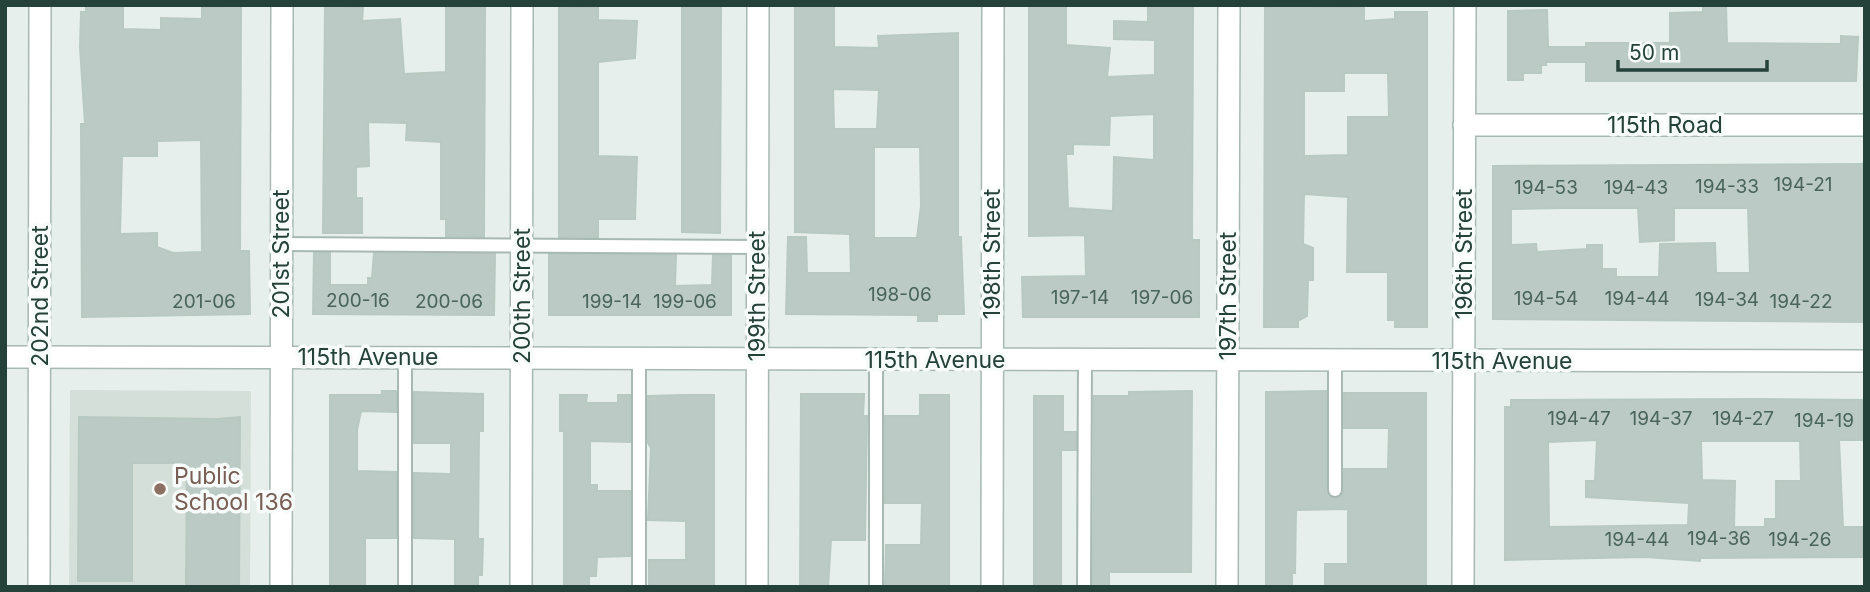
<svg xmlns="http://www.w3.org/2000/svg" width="1870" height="592" font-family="Inter,sans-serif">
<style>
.built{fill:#d4dfda}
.building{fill:#bbcac4;stroke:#b8c9c2;stroke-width:2;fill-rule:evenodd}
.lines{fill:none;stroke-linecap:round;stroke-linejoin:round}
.service-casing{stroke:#a8b8b2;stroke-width:16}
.minor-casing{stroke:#a8b8b2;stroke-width:24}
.service{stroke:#fff;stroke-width:12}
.minor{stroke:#fff;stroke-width:21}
.education-dot{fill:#8d6e63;stroke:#f7fbf9;stroke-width:2.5}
.labels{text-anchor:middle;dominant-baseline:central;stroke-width:7;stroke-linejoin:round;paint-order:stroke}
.number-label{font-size:19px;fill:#4a645c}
.street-label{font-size:23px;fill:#24423a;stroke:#f7fbf9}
.education-label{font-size:23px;fill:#785e54;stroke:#f7fbf9;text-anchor:start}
</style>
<rect width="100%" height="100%" fill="#e6efeb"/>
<path class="built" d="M70,390L251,391L250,587H69Z"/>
<g class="building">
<path d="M86,5H123V29L161,30V18L202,19V7L241,5L240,251H249L250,314L82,317L81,124H85L80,47L81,12H86ZM201,140L202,252L173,253L157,247V233L120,234L122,156H157V141Z"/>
<path d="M325,5L363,7L362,21L400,19L404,74L446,72V8L485,5L484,237L446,236V219H441V142L406,140L407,123L368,122L369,166L356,167V198H362V233H323Z"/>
<path d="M559,5L598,8V20L637,21L635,58L598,62V156L637,157L635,219H598V237H559Z"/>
<path d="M689,5H721L720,233L682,232V7Z"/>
<path d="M795,5H834V47L879,48L878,36L958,33V237H961L964,314H937V321H918V315L786,314L788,237H806L807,273H851L850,234L795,232ZM833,89L879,90L877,129H834ZM874,147H920L921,206L917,238H874Z"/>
<path d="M1029,5H1066V45L1110,48L1107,77L1155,75V40L1114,39V21L1148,22V5H1193L1192,240H1199V317H1023L1022,277L1086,276L1085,235L1029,236ZM1154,114V160L1114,157L1113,211L1068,208L1066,154H1073V144L1109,145L1110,116Z"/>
<path d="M1265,5L1364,7V21L1395,19V12H1427V327H1395V320H1388V272H1347L1348,197L1304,194L1303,244L1313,248V280H1308L1307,316L1298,321V327H1264ZM1344,73H1388L1389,117H1348V155L1304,156V91H1344Z"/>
<path d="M1703,5H1726L1727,43L1841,44V36L1858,37L1856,81H1586V62H1546V65H1541V73H1523V80H1508V11L1547,10L1548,47H1586V43H1670V13L1703,12Z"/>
<path d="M1865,164V322L1493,319V166ZM1561,208H1638L1640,242L1674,240V208H1748L1750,273H1716L1715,243L1660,244L1659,277H1616V269H1602V245H1587V249L1537,252L1536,244L1511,245V209Z"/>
<path d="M314,253H330V285H368V278H372L374,253L495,254L494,315L313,314Z"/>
<path d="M549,254L676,255L675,286L712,285L713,255L731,256V315H549Z"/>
<path d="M382,391H396V412L361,411L357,430V471L396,472V538H365V587H330V395H382Z"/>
<path d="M1192,391L1191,572H1109V587H1093L1094,396H1129V392Z"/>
<path d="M1326,391V490L1334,499L1343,494L1344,469H1388L1389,428H1344V393H1426V587H1325V564H1348V509L1296,510L1295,573H1292V587H1266V392Z"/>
<path d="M414,392L483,394V431H479L478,539H483L482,575H478V587H455V539L414,538V473L451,474V443H414Z"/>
<path d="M801,394H864L863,416H867L865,540H831L828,587H800Z"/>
<path d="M560,395H587L586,403H618V395H630V442L590,441V485H597V491H630V556L597,557L596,576H589V587H564V431H560Z"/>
<path d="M684,395H714V587H649V560H686V521L648,520L651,448L648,443V396Z"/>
<path d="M920,395H949V587H885L886,545H921L922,503H885V416H920Z"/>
<path d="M1034,396H1063V432H1076V450H1061V587H1034Z"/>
<path d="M1760,399L1862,400V440H1839L1843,527H1863V557L1700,558V561L1646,557L1505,560V407H1511V400ZM1597,440L1595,481H1586V497L1689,503L1688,525L1549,527L1548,442ZM1701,441H1800L1801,481H1776V519H1765V527H1734L1735,481L1702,480Z"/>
<path d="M79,417L217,419L240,417L239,587H186L187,463H132V581H78Z"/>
</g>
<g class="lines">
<defs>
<g id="service">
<path d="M281,244L757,247"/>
<path d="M639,358V587"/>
<path d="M1335,361V490"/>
<path d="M405,587V357"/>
<path d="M876,587V360"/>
<path d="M1084,587L1085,360"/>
</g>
<g id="minor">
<path d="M1464,125H1865"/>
<path d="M5,357L1865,361"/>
<path d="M39,587L40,5"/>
<path d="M281,587L282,5"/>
<path d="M521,587L522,5"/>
<path d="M757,587L758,5"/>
<path d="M992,587L993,5"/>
<path d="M1227,587L1229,5"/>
<path d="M1463,587L1465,5"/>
</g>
</defs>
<use href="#service" class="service-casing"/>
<use href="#minor" class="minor-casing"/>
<use href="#service" class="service"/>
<use href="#minor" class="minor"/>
</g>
<circle class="education-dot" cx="160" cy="489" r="7"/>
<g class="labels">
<g class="number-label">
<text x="1803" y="184">194-21</text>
<text x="1727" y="186">194-33</text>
<text x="1546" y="187">194-53</text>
<text x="1636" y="187">194-43</text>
<text x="900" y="294">198-06</text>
<text x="1080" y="297">197-14</text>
<text x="1162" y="297">197-06</text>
<text x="1546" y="298">194-54</text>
<text x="1637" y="298">194-44</text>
<text x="1727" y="299">194-34</text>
<text x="358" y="300">200-16</text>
<text x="204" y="301">201-06</text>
<text x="449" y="301">200-06</text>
<text x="612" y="301">199-14</text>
<text x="685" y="301">199-06</text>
<text x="1801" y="301">194-22</text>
<text x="1579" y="418">194-47</text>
<text x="1661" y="418">194-37</text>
<text x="1743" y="418">194-27</text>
<text x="1824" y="420">194-19</text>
<text x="1719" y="538">194-36</text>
<text x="1637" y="539">194-44</text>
<text x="1800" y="539">194-26</text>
</g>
<g class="street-label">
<text x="1665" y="125">115th Road</text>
<text transform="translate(281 254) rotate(-90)">201st Street</text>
<text transform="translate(992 254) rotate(-90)">198th Street</text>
<text transform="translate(1464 254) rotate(-90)">196th Street</text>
<text transform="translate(40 296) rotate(-90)">202nd Street</text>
<text transform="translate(522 296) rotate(-90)">200th Street</text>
<text transform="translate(757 296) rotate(-90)">199th Street</text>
<text transform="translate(1228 296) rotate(-90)">197th Street</text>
<text x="368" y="357">115th Avenue</text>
<text x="935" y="360">115th Avenue</text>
<text x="1502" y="361">115th Avenue</text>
</g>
<g class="education-label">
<text x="174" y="476">Public<tspan x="174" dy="26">School 136</tspan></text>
</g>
</g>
<rect width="1870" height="592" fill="none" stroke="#24423a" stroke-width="14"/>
<path d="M1618 60v10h149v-10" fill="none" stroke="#24423a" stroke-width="3.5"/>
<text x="1629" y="60" font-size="21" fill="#24423a" stroke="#f7fbf9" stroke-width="5" paint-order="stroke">50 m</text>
</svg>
